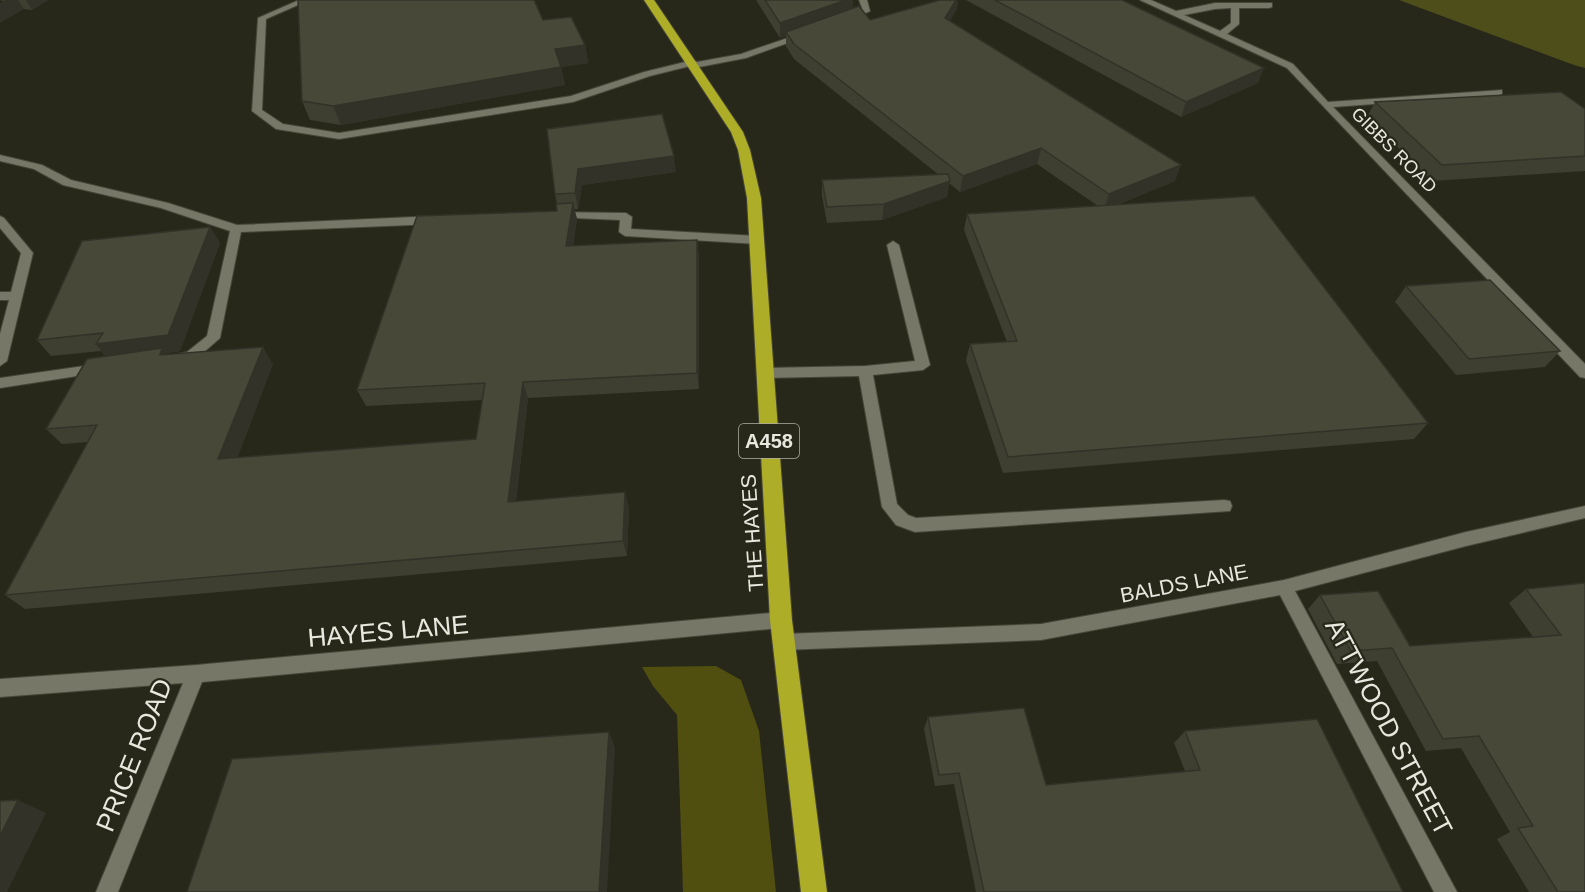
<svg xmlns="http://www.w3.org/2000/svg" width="1585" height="892" font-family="Arial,sans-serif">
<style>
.green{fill:#504f10}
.forest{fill:#4e4e1b}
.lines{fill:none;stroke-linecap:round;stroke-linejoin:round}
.minor-casing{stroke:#454539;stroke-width:2}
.highway-casing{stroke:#454539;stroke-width:2}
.minor{fill:#767766;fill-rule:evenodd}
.highway{fill:#aead27;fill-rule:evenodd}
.wall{fill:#3e3e31}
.shaded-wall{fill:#323228}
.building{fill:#484839;stroke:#323228;stroke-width:1.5}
.labels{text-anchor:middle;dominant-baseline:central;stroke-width:4.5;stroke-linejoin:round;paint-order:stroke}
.far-street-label{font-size:18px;fill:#e8e8df;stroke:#28281a}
.shield{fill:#28281a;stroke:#aeaea4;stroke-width:1.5}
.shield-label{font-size:20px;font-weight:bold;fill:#e8e8df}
.street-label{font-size:21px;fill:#e8e8df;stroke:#28281a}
.near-street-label{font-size:26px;fill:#e8e8df;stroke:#28281a}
</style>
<rect width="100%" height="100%" fill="#28281a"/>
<path class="green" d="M716,666L741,680L759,731L776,892H683L677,715L653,686L642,667Z"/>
<path class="forest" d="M1399,0H1585V68L1574,65Z"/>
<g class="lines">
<defs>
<g id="minor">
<path d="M299,0H318L298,5L266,19L262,110L283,124L339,133L571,96L644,72L693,60L697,62L741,54L805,32L810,35L746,58L694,68L690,66L650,76L573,102L339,139L276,129L252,111L258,18Z"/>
<path d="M859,0H867L870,11L850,21H844V17L862,8Z"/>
<path d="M1140,0H1151L1176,11L1215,3H1272V7L1269,8H1239V24L1227,34L1293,64L1328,102L1502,90V94L1499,95L1333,107L1585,364V378L1580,377L1287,68ZM1231,8V23L1220,31L1184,15L1215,9Z"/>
<path d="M0,155L42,165L71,180L168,203L237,225L435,216L441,220L435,224L241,232L220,338L196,359L178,363L173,361L171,358L173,355L187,352L207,336L230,231L161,208L63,185L34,169L0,161Z"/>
<path d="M555,212L626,213L632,217L631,229L758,236L764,240L758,244L625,236L619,232L620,220L551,217L549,215Z"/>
<path d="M0,216L4,218L33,253L7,361L0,366V334L9,300H0V292H11L21,253L0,228Z"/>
<path d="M893,241L899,245L930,365L923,370L873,375L897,504L908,515L916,518L1224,500L1230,501L1232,506L1230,511L915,532L896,525L882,507L859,376L764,378L757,373L764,368L865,366L915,361L887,245Z"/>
<path d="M98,364L103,366L105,369L103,372L0,388V378Z"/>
<path d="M1585,506V518L1466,546L1295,591L1457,892H1434L1280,595L1041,640L783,650L777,648L774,642L777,636L783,634L1041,624L1284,580L1466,532Z"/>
<path d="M781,612L787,614L790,620L787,626L781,628L202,682L118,892H96L183,683L0,697V679L196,665Z"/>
</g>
<path id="highway" d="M644,0H654L743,132L750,150L761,198L792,620L827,892H801L770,620L747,198L738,150L731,132Z"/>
</defs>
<use href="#minor" class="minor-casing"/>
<use href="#highway" class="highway-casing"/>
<use href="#minor" class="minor"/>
<use href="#highway" class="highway"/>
</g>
<g class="wall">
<path d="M0,0H48L32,10L24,9Z"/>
<path d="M756,0H853L852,9L870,20L940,0H958L957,9L949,21L1175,181L1117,205L1428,423L1414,439L1003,473L966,360L970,344L1007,342L964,230L967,214L1098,206L1037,164L960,192L949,183L947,197L882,220L827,223L822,196V180L939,175L794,59L786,46V36L780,38Z"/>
<path d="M966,0H1122L1258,83L1181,117Z"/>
<path d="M543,20L585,45L588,63L561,67L565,85L341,125L310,120L302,101Z"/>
<path d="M1375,102L1585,109V171L1432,181L1367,117Z"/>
<path d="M547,129L676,172L582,185L578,209H574L577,219L573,246L697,240L699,257V389L528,398L516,501L629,507L627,556L25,609L5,595L88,442L62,444L46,429L106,357L101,351L51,356L37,340L210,227L220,243L180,351L166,353L167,354L273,364L237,458L476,439L483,400L366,406L357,390L557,211V204L555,194Z"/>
<path d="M1406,286L1560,351L1545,367L1456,375L1395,302Z"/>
<path d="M1584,583L1585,892H1529L1497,839L1510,832L1461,748L1426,751L1377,661L1337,664L1308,609L1320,595L1410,646L1533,637L1509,603L1526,589Z"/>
<path d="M928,717L1046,785L1185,771L1174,743L1185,731L1403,892H976L954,784L935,786L924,729Z"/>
</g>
<g class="shaded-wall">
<path d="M6,0H18L24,9L0,23V3Z"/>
<path d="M26,0H48L32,10Z"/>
<path d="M846,0H853L852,12L786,32V36L780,38V23Z"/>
<path d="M956,0H958L957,9L943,33L945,18Z"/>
<path d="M585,45L588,63L561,67L565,85L341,125L333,106L555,49Z"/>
<path d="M1264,68L1258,83L1181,117L1186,102Z"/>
<path d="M1041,148L1037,164L960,192L963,176Z"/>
<path d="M674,156L676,172L582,185L578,209L575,193L578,169Z"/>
<path d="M1181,165L1175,181L1104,210L1109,194Z"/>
<path d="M950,181L947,197L882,220L884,204Z"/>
<path d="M573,203L577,219L570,262L566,246Z"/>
<path d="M210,227L220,243L180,351L166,353L175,364L109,361L96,344Z"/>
<path d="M697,240L699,257V389L697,373Z"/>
<path d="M263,347L273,364L230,475L218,459Z"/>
<path d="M523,382L528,398L514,517L508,502Z"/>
<path d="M625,492L629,507L627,556L623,541Z"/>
<path d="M609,732L615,747L607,892H599Z"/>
<path d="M18,800L46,813L7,892H0V836Z"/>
</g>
<g class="building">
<path d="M298,0H534L543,20L571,17L585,45L555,49L561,67L333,106L302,101Z"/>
<path d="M765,0H846L780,23Z"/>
<path d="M940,0H956L945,18L1181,165L1109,194L1041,148L963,176L794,44L786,32L859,6L870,20Z"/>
<path d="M995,0H1122L1264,68L1186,102Z"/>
<path d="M1561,92L1585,109V156L1442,165L1375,102Z"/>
<path d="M662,114L674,156L578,169L575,193L555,194L547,129Z"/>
<path d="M948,174L950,181L884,204L827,207L822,180Z"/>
<path d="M1254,196L1428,423L1008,457L970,344L1017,341L967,214Z"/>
<path d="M573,203L566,246L697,240V373L523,382L508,502L625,492L623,541L5,595L97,425L46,429L87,359L162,348L160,355L263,347L218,459L476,439L485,383L357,390L417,216L557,211L556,204Z"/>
<path d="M210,227L168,335L96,344L103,333L37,340L82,241Z"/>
<path d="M1490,280L1560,351L1469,359L1406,286Z"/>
<path d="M1584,583L1585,585V892H1558L1518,828L1533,826L1479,736L1443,739L1392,648L1351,651L1320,595L1378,591L1410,646L1561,635L1526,589Z"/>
<path d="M1024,708L1046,785L1200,770L1185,731L1317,719L1403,892H984L959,773L939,775L928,717Z"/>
<path d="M609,732L599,892H187L232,759Z"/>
<path d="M18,800L0,836V801Z"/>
</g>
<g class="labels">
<g class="far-street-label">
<text transform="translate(1394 150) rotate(45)">GIBBS ROAD</text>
</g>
<rect class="shield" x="739" y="424" width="60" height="34" rx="4.5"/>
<g class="shield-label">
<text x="769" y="441">A458</text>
</g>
<g class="street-label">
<text transform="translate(752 533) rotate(-94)">THE HAYES</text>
<text transform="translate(1184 583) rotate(-11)">BALDS LANE</text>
</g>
<g class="near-street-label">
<text transform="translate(388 631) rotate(-5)">HAYES LANE</text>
<text transform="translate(1389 727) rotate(62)">ATTWOOD STREET</text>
<text transform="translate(134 755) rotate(-68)">PRICE ROAD</text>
</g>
</g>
</svg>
